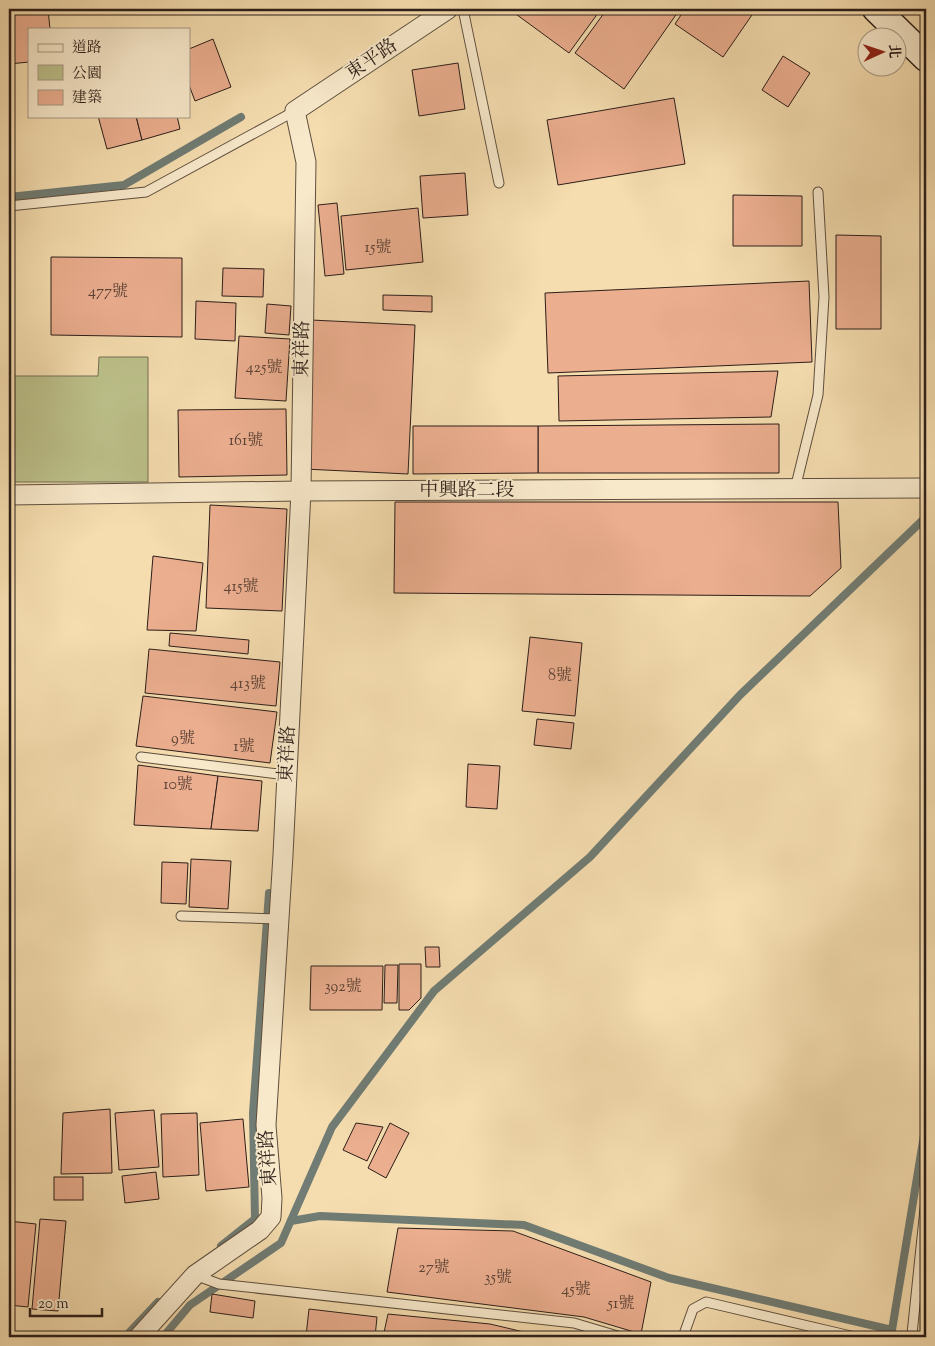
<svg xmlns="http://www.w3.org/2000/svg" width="935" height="1346" font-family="'Sorts Mill Goudy','Noto Serif TC',serif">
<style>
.green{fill:#bcc08a;stroke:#746f52}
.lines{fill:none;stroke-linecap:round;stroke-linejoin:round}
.stream{stroke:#707c74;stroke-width:8}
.building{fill:#ebae8f;stroke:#2c1e19}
.service-casing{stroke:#5e4e3e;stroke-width:11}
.minor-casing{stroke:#5e4e3e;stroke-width:21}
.secondary-casing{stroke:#2c1e19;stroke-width:29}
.service{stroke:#f8e9cb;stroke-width:9}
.minor{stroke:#f8e9cb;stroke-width:19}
.secondary{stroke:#f8e9cb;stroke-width:26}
.labels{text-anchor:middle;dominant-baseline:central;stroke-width:4;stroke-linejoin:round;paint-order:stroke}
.number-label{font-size:16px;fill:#5c4236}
.street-label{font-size:19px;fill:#2c1e19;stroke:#f8e9cb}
</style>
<rect width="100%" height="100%" fill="#f5ddaf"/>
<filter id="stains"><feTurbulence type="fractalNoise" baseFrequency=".004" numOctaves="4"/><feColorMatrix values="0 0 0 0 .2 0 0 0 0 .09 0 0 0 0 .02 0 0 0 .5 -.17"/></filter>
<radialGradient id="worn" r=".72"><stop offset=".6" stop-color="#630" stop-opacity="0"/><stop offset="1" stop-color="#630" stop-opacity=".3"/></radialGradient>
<path class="green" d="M99,357H148V482H9V376H98Z"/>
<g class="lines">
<g class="stream">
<path d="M9,197L124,185L241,117"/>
<path d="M291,1221L320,1216L524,1225L669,1278L892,1330L926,1123"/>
<path d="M221,1246L255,1219L253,1113L269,893"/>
<path d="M125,1337L158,1302"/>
<path d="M163,1337L190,1305L281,1243L332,1127L434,991L590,857L740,695L926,517"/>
</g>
</g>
<g class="building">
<path d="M9,9H48L50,29H29V62L9,64Z"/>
<path d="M509,9H601L569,53Z"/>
<path d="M607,9H680L624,89L575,53Z"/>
<path d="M685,9H749L754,12L723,57L675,24Z"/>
<path d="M213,39L231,87L195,101L189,85V49Z"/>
<path d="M783,56L810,73L788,107L762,90Z"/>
<path d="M458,63L465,109L419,116L412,70Z"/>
<path d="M674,98L685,164L558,185L547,120Z"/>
<path d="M98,116H136L142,140L107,149Z"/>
<path d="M136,116H177L180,129L142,140Z"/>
<path d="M465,173L468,215L423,218L420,176Z"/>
<path d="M733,195L802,196V246H733Z"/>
<path d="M337,203L344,274L325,276L318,205Z"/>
<path d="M418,208L423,262L346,270L341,216Z"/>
<path d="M836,235L881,236V329H836Z"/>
<path d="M51,257L182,258V337L51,335Z"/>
<path d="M223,268L264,269L263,297L222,296Z"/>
<path d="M809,281L812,362L548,373L545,293Z"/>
<path d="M383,295L432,296V312L383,310Z"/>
<path d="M196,301L236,303L235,341L195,339Z"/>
<path d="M267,304L291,306L289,335L265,333Z"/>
<path d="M311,320L415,325L408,474L304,469Z"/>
<path d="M239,336L290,339L286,401L235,398Z"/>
<path d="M778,371L771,417L559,421L558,376Z"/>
<path d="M286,409L287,475L179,477L178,410Z"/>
<path d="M779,424V473H538V426Z"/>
<path d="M413,426H538V473L413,474Z"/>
<path d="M395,502H838L841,568L810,596L394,593Z"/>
<path d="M210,505L287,509L282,611L206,608Z"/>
<path d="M153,556L203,563L196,631L147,630Z"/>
<path d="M170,633L249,640L248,654L169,646Z"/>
<path d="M530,637L582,643L575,716L522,711Z"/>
<path d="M149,649L280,662L276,706L145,693Z"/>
<path d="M143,696L277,712L270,763L136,746Z"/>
<path d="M537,719L574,723L571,749L534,745Z"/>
<path d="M468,764L500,766L497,809L466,807Z"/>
<path d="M138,765L218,776L211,829L134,825Z"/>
<path d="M218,776L262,781L258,831L211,829Z"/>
<path d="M191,859L231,861L228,909L189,907Z"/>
<path d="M162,862L188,863L186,904L161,903Z"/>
<path d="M425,947H439L440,967H426Z"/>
<path d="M399,964H421V998L409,1010H399Z"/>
<path d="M385,965H398L397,1003H384Z"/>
<path d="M311,966H383L382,1010H310Z"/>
<path d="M110,1109L112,1173L61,1174L63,1113Z"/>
<path d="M154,1110L159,1167L119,1170L115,1113Z"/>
<path d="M197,1113L199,1175L163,1177L161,1114Z"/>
<path d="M243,1119L249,1187L206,1191L200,1123Z"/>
<path d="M356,1123L383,1127L367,1161L343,1150Z"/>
<path d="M390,1123L409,1133L386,1178L368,1168Z"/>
<path d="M156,1172L159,1199L125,1203L122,1176Z"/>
<rect x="54" y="1177" width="29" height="23"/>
<path d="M40,1219L66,1221L58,1311L32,1309Z"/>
<path d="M9,1221L36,1224L28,1307L9,1305Z"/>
<path d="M398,1228L513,1231L651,1282L641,1334L584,1317L387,1292Z"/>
<path d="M212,1294L255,1301L253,1318L210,1312Z"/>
<path d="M309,1309L377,1317L375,1337L306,1336Z"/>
<path d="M388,1314L490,1324L545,1337H383Z"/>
</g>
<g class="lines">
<defs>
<g id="service">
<path d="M463,9L499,183"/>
<path d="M9,206L146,192L295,111"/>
<path d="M795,489L818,395L824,297L818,192"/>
<path d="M141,757L286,775"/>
<path d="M181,916L279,919"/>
<path d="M195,1275L219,1284L574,1323L621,1337"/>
<path d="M683,1337L693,1309L706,1302L855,1337"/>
<path d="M908,1337L912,1334L926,1199"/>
</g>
<g id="minor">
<path d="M9,495L301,491L926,488"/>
<path d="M139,1337L195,1275L260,1230L271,1217L272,1198L266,1125L283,855L301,491L306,162L295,111L448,9"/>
</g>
<path id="secondary" d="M876,9L926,58"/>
</defs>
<use href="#service" class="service-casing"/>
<use href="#minor" class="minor-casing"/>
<use href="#secondary" class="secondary-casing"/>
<use href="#service" class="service"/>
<use href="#minor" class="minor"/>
<use href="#secondary" class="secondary"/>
</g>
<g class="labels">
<g class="number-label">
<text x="378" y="248">15號</text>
<text x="108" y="292">477號</text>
<text x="264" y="368">425號</text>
<text x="246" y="441">161號</text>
<text x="241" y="587">415號</text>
<text x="560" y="676">8號</text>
<text x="248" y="684">413號</text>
<text x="183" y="739">9號</text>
<text x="244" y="747">1號</text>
<text x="178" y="785">10號</text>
<text x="343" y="987">392號</text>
<text x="434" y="1268">27號</text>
<text x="498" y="1278">35號</text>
<text x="576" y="1290">45號</text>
<text x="621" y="1304">51號</text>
</g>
<g class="street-label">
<text transform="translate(372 60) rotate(-34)">東平路</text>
<text transform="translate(303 349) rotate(-89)">東祥路</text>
<text x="467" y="491">中興路二段</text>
<text transform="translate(288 754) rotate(-87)">東祥路</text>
<text transform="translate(269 1158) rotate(-94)">東祥路</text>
</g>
</g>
<rect width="935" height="1346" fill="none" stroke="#f5ddaf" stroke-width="30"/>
<rect x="10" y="10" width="915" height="1326" fill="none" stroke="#2c1e19" stroke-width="2.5"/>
<rect x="15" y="15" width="905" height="1316" fill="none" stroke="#2c1e19"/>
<rect x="28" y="28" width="162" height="90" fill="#f8e9cb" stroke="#a69884"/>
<rect x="38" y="44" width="25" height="8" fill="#f8e9cb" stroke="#a69884"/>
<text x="72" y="52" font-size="15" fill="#2c1e19">道路</text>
<rect x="38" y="65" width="25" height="15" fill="#bcc08a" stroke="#a69884"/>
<text x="72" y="78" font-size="15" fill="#2c1e19">公園</text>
<rect x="38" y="90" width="25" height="15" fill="#ebae8f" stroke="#a69884"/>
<text x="72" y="102" font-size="15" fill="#2c1e19">建築</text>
<g transform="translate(882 52) rotate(87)"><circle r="24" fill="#f8e9cb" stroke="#a69884"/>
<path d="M0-4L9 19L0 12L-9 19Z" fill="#8f2418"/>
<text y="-8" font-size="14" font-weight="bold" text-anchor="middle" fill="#2c1e19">北</text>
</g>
<path d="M30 1308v8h72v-8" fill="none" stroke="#2c1e19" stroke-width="2.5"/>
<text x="38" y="1308" font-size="15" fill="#2c1e19" stroke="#f8e9cb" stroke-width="4" paint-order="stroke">20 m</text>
<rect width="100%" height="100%" filter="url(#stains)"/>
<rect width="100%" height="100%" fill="url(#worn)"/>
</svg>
